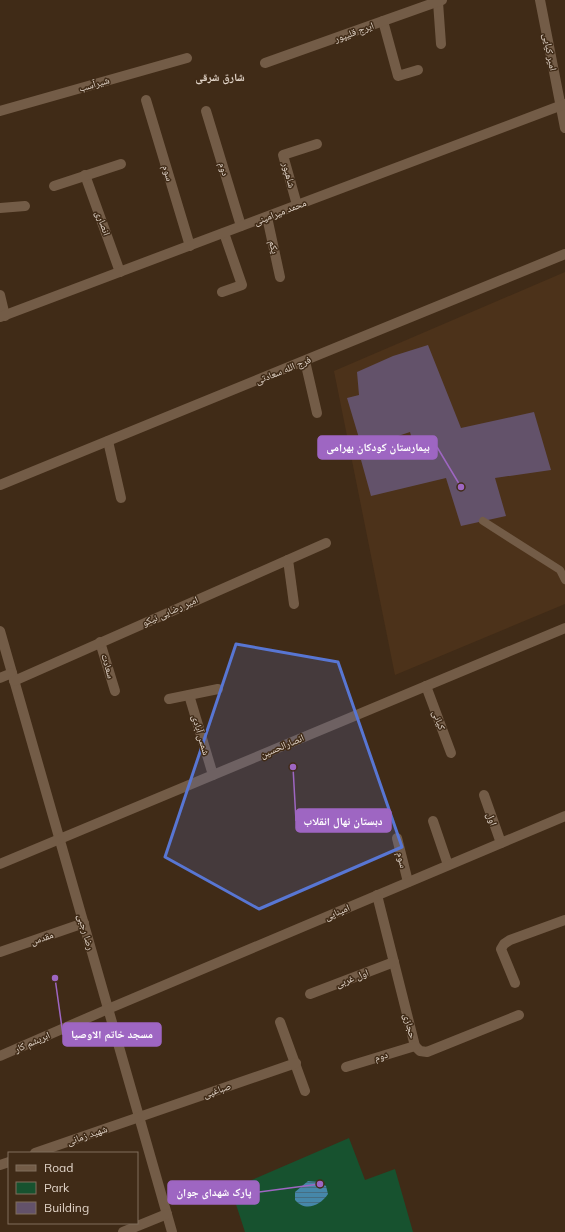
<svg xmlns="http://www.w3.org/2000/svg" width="565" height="1232" font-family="Mulish,'Noto Naskh Arabic',sans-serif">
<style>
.built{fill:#4c321a}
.park{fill:#17522f}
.water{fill:url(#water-rules)}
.building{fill:#63526a}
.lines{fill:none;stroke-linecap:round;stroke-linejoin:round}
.service{stroke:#735c47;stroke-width:8}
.minor{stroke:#735c47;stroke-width:10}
.marked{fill:#5876d3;fill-opacity:0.2;stroke:#5876d3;stroke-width:3;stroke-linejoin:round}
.labels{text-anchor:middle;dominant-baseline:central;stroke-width:3;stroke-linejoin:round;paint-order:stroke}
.street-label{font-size:10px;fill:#e0d3c7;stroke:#402b17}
.neighbourhood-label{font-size:11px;font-weight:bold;fill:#e0d3c7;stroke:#402b17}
.leader{fill:none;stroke:#9e66c2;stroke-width:1.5}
.callout-dot{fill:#9e66c2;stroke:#402b17;stroke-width:1.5}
.callout{fill:#9e66c2;stroke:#9e66c2;stroke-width:1.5}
.callout-label{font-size:11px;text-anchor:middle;font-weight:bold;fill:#fff}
</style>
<defs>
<pattern id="water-rules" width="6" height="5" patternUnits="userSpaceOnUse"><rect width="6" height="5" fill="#4687a9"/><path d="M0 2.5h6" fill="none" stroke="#456e83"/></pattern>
</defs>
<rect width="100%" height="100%" fill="#402b17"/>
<path class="built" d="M565,272V604L395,675L334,371Z"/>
<path class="park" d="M349,1138L365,1180L395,1169L413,1232H245L231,1189Z"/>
<path class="water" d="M308,1181L319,1182L326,1186L328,1194C320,1206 305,1212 295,1200V1192Z"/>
<path class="building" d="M428,345L461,428L534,412L551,470L495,478L506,516L461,526L446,478L371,496L361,460L414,446L410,432L362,448L347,398L359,395L357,372L393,356Z"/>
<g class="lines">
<path class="service" d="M483,521L560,570L565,580"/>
<g class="minor">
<path d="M540,0L565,128"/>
<path d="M438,2L441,44"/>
<path d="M383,21L398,76L418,70"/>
<path d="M265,63L442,0"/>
<path d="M146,100L190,246"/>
<path d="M0,111L187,58"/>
<path d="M206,111L241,226"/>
<path d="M85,175L120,272"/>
<path d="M54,186L121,164"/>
<path d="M297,205L283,155L317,144"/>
<path d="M0,208L25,206"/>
<path d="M267,217L280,277"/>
<path d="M222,292L242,285L224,233"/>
<path d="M0,295L5,316"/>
<path d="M0,317L565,104"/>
<path d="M305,361L317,413"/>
<path d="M108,441L121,498"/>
<path d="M0,485L565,254"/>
<path d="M288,560L294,604"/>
<path d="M0,631L172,1232"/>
<path d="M100,642L115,691"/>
<path d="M0,678L12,673"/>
<path d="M14,681L326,543"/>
<path d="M426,686L451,753"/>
<path d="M189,695L213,775"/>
<path d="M169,699L218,689"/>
<path d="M484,795L501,843"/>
<path d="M433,821L448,865"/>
<path d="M397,838L408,882"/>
<path d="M0,864L565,628"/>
<path d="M377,895L415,1046L420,1051L427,1052L519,1015"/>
<path d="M0,952L84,923"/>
<path d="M515,983L501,949L504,944L510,940L565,920"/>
<path d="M310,994L394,962"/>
<path d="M280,1022L305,1091"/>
<path d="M0,1056L108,1009L565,816"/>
<path d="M346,1067L415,1046"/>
<path d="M35,1153L296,1063"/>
<path d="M0,1165L9,1162"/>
<path d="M123,1232L167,1214"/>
</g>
</g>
<path class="marked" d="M236,644L338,662L402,847L259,909L165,857Z"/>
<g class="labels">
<g class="street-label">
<text transform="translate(354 32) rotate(-20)">ایرج قلیپور</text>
<text transform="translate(550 52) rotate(79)">امیر کیایی</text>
<text transform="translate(94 84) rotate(-16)">شیرآسب</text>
<text transform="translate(224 169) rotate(73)">دوم</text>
<text transform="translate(168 173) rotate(73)">سوم</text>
<text transform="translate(289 175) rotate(75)">شاهپور</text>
<text transform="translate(280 212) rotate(-21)">محمد میرامینی</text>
<text transform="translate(103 223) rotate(70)">انصاری</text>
<text transform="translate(274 247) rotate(77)">یکم</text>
<text transform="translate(283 370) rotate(-22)">فرج الله سعادتی</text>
<text transform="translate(170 611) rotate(-24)">امیر رضایی نیکو</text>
<text transform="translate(108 666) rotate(74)">سعادت</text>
<text transform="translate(439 720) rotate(70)">کیانی</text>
<text transform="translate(201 735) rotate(74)">شمس آبادی</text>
<text transform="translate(282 746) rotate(-23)">انصارالحسین</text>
<text transform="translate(492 819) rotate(71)">اول</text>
<text transform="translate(402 860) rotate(76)">سوم</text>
<text transform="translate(337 912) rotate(-23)">امینایی</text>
<text transform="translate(86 932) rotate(74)">رضا رجبی</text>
<text transform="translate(42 938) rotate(-19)">مقدس</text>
<text transform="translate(352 978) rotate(-21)">اول غربی</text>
<text transform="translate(410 1026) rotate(76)">حجازی</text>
<text transform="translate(32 1042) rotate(-24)">ابریشم کار</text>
<text transform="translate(381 1056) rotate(-17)">دوم</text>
<text transform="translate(217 1090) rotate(-19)">صباغپی</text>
<text transform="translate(87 1135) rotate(-19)">شهید زمانی</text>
</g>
<g class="neighbourhood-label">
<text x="220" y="77">شارق شرقی</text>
</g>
</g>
<path class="leader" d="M461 487L437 447M293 767L296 821M55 978L63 1035M320 1184L259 1192"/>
<g class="callout-dot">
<circle cx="461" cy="487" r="4"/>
<circle cx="293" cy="767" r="4"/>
<circle cx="55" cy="978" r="4"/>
<circle cx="320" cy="1184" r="4"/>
</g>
<g class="callout">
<rect x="318" y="436" width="119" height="23" rx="4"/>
<rect x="296" y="809" width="95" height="23" rx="4"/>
<rect x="63" y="1023" width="98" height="23" rx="4"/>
<rect x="168" y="1181" width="91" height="23" rx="4"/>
</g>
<g class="callout-label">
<text x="378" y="451">بیمارستان کودکان بهرامی</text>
<text x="343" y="825">دبستان نهال انقلاب</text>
<text x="112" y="1038">مسجد خاتم الاوصیا</text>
<text x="214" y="1196">پارک شهدای جوان</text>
</g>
<rect x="8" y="1152" width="130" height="72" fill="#402b17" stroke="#806e5d"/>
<rect x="16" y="1165" width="20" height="6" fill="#735c47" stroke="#806e5d"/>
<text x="44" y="1172" font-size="12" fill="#e0d3c7">Road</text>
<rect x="16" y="1182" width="20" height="12" fill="#17522f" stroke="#806e5d"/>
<text x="44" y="1192" font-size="12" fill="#e0d3c7">Park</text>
<rect x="16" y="1202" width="20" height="12" fill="#63526a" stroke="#806e5d"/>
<text x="44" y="1212" font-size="12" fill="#e0d3c7">Building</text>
</svg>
